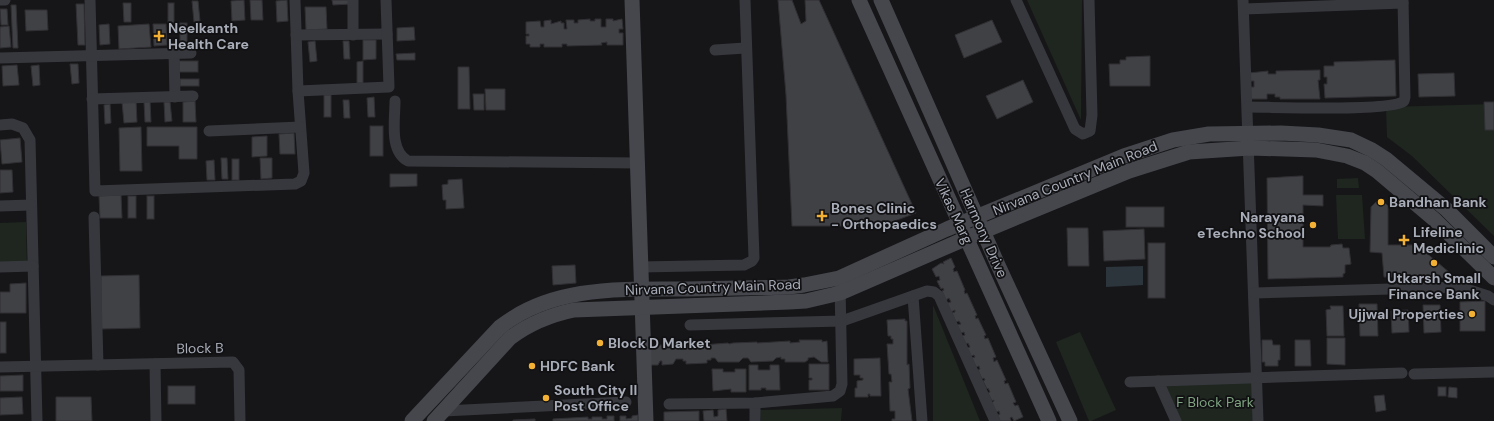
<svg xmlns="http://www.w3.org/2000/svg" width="1494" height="421" font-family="'DM Sans',sans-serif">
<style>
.green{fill:#1e261f}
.water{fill:#2c353c}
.building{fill:#404145;stroke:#303034}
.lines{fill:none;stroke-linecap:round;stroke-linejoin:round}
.street{stroke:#37383d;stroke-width:11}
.secondary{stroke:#45474d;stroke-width:15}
.poi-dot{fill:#f2b134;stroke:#111113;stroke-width:1.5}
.labels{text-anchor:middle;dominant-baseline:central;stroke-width:3.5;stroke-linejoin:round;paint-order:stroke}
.poi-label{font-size:14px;font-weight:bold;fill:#a8adb8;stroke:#111113;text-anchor:start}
.street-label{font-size:14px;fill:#a8adb8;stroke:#111113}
.park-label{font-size:14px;fill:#7fa381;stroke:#111113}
</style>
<rect width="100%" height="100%" fill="#161618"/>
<g class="green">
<path d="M1027,0H1082L1081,120Z"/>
<path d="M1494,104V236L1412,156L1387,137L1386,107Z"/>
<path d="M1358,178L1359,188H1337V179Z"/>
<path d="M1336,195H1362L1365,239H1338Z"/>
<path d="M26,222L27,269L0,270V223Z"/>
<path d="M933,305L980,421H933Z"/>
<path d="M1080,332L1116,410L1091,421H1089L1056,342Z"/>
<path d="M1252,382L1253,421H1181L1165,384Z"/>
<path d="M842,408L841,421H761L760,410Z"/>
</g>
<path class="water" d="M1143,266V285L1106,287V267Z"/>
<g class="building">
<path d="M244,0L245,20L232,21L231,1Z"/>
<path d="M250,0H262L263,20H251Z"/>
<path d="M287,0L288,21L277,22L276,1Z"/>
<path d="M332,0H351V4L333,5Z"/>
<path d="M778,0H792L801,24L806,21L805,0H819L916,213L881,226H792L786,95Z"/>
<path d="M192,1H198L200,21L194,22Z"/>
<path d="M123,3H131V22H124Z"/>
<rect x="168" y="3" width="6" height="20"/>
<path d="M76,4H84L85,45H78Z"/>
<path d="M11,5H16L18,48H13Z"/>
<path d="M305,7H326L327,29L306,30Z"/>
<path d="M0,9H7L8,25H1Z"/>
<path d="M25,10H47L48,30L26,31Z"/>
<path d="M590,19V21H595V19H601V27H606V19H613V21L622,19L623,29H619V33H623V45H607V42L601,43L602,45L567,46V44H562V47H544V44H540V47H530V44H526V36H529V34H526V22L540,21L541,27H544V21L551,20V24L561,21V23H564V29H567L566,20H574V23H578V20Z"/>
<path d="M992,20L1002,42L964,58L955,35Z"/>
<rect x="180" y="23" width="7" height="22"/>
<path d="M109,24L110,44L100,45L99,25Z"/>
<path d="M149,24L151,47L119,49L118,26Z"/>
<path d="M153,24H166L167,45L154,46Z"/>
<path d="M9,26L11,47L0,48V27Z"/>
<path d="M414,27L415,40L397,41V28Z"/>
<path d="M363,40H376V59L363,60Z"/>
<path d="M315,41L317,61L310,62L308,42Z"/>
<path d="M343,41H349L350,59H344Z"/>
<path d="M415,53V60H397L396,54Z"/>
<path d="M1150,56V86H1110L1109,64H1120V60H1126V57Z"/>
<path d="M1395,60L1396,96L1325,98L1324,84H1327V77H1324V66H1334V62Z"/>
<rect x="179" y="61" width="19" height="11"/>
<path d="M363,61V83H357V62Z"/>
<path d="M70,64H78L79,83L72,84Z"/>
<path d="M17,65L19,85L3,86L2,66Z"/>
<path d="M39,65L40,85L33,86L31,66Z"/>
<path d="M458,67H469L470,109H458Z"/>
<path d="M1320,70V80H1318L1320,99H1280V97H1275V94H1267V99H1249V87H1254V81H1249V73L1268,71V74H1276V71Z"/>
<path d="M1454,73L1455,96L1419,97L1418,74Z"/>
<rect x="180" y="79" width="19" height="7"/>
<path d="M1023,80L1033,102L997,119L986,96Z"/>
<path d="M485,89H505V110H486Z"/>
<path d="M473,94H484V110H474Z"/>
<rect x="324" y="95" width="7" height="22"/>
<path d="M374,97L375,117H368L367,98Z"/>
<path d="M343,100H349L350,118H344Z"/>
<path d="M136,101L137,122L124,123L122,102Z"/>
<path d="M150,101L151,122H145L144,102Z"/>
<path d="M195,101L196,122H183V102Z"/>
<path d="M164,102H170L172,121L165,122Z"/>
<path d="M1484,102H1494V130H1485Z"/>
<path d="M110,104L111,123L105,124L104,105Z"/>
<rect x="370" y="126" width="13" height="30"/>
<path d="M141,127L142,171H120L119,128Z"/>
<path d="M147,127H197V159H179V146H147Z"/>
<path d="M294,133L295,154H280L279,134Z"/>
<path d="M267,136V156L252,157V137Z"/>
<path d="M20,138L22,162L2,164L0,140Z"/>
<path d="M221,158H227L228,179H222Z"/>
<path d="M260,158H272V178L261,179Z"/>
<rect x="232" y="159" width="7" height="21"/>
<path d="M214,160L215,180H207L206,161Z"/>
<path d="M0,170H12L13,192L0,193Z"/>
<path d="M390,174H417V186L390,187Z"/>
<path d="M1300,176H1303V195H1323V206L1303,205V247H1330L1331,245L1342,244L1343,248H1349L1351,264L1345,265V273L1343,274V277L1268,279L1267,178Z"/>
<path d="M462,179L464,208L446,209V200H443L442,185L448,184V180Z"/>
<path d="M121,195L122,218H100L99,196Z"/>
<rect x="128" y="196" width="8" height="22"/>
<rect x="147" y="196" width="7" height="23"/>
<path d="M1380,198L1388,206V245H1417L1450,273L1445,278L1384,277L1382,253L1370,252L1371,207Z"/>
<rect x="1126" y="207" width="38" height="20"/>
<path d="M1067,228H1088L1089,266H1068Z"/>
<path d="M1144,229L1145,259L1104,261L1103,231Z"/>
<rect x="1148" y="243" width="17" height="55"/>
<path d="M951,258L955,267L953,269L954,272L957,271L965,290L964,291L965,294L967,293L977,315L975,316L976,319L978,318L986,335L984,336L985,339L988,338L996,357L993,358L994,362L997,360L1006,380L1004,381L1005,384L1008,383L1016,402L1013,403L1015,406L1018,405L1023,417L1014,421L1012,417L1010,418L1011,421H1000L998,415L1000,414L999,411L996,412L992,403L994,401V400L992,401L988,393L990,392L988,388L987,389L983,381L985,380L984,378L982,379L978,370L980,369L979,366L976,367L972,358L975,357L974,355L971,356L967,348L970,347L968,343L966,344L962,336L965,335L964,332L961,333L957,325L961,324L959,321L956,322L952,313L955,312V310L951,312L947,303L951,302L949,298L946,300L942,291L944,290L943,288L941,289L937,281L940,280L939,276L936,277L932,269L941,263L944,264L943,262Z"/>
<path d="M575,265L576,283L553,285L552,266Z"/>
<path d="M139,275L140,328L101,329V276Z"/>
<path d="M26,283V313H0V292H10V284Z"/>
<path d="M1485,301V331H1460V302Z"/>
<path d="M1359,304H1377L1378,336H1360Z"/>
<path d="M1423,305H1440L1441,332L1424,333Z"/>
<path d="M1330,306H1343L1344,336H1327L1326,310L1331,309Z"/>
<path d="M1408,310L1409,332L1392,333L1391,311Z"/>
<path d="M905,319V321H907V365L909,364L910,388L908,389L912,421H892V419H895V411H890L889,382H892L891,374H889L887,344H893V339H891V336H888L887,320Z"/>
<rect x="0" y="322" width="6" height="31"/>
<path d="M1327,338H1345V365L1327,364Z"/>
<path d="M799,340H822V342L827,341L828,362H821L814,357L808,358V360L805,362H785V359H781V357L776,358L773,361L751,362L748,358H743L739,362H718L715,358H711V360H707V363L686,364V361H683V359H676L673,364L662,365V361H660L658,365H646L651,345H664V347H668V345L690,344V346L728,343L729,344L733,343L757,342V343L790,341V343L800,342Z"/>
<path d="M1262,340H1272L1273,345H1280V360H1278V366H1265V362H1262Z"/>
<path d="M1295,340H1310L1311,366H1295Z"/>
<path d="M880,358L881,396H870V394H868V397H855V388H857V381L863,380V378H860V375H854V359Z"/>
<path d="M809,364H829V390H809V380H812V378H809Z"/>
<path d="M749,365H758V370H770V365H779L780,390H766V388H761V390H749Z"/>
<path d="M712,369H723V372H735V369H746V392H731V389L713,391Z"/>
<path d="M23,375V391H0V376Z"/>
<rect x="168" y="386" width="27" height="18"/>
<rect x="1438" y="387" width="8" height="9"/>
<path d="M1449,387L1457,388V398L1448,397Z"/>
<path d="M1384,395L1386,410L1376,412L1374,396Z"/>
<path d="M22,397L23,414L0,415V398Z"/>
<path d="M56,397H91L92,421H56Z"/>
<path d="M726,409L727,421H704L703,411L713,410L714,417L718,416V410Z"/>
<path d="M699,411V421H664V412Z"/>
<path d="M638,415V421H620V416H626V419L632,418V416Z"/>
<path d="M607,416H614V421H553V419L588,417V419H592V417H602V419H607Z"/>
<path d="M535,419V421H513V420Z"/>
</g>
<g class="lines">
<g class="street">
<path d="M0,0H5"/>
<path d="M90,0L95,191L295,184L301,181L304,173L298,91L295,0"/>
<path d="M353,0V35"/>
<path d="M1016,0L1075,129L1083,134L1090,131L1092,115L1089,0"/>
<path d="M1243,0L1258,421"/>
<path d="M1244,9L1403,3"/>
<path d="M296,35L387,34"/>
<path d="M715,50L745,48"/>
<path d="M174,53L175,97"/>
<path d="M0,58L191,53"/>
<path d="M298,91L389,87L386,0"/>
<path d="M92,99L193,96"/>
<path d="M395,101C395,120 389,151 408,161L639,163"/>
<path d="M1248,107C1273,107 1391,112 1404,101L1405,97L1403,0"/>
<path d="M0,125L12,124L23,128L30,140L37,421"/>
<path d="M209,131L300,127"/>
<path d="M0,206L31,205"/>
<path d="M94,217L98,365"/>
<path d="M0,267L33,266"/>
<path d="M641,267L744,265L752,261L754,258L745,0"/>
<path d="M1254,293L1460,287L1488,296L1494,300"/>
<path d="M913,296L922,421"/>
<path d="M690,325L842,321L927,291L934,292L939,296L995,421"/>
<path d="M155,364L156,421"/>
<path d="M0,367L233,362L239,370L240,421"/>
<path d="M1414,374L1494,372"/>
<path d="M1158,381L1176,421"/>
<path d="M1130,382L1402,373"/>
<path d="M755,403V421"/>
<path d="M669,404L755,403L833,396L840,391L842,384L840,286"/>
<path d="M444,411L626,402"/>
</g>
<g class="secondary">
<path d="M632,0L646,421"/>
<path d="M859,0L1049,421"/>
<path d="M881,0L998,265L1070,421"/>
<path d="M412,421L500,327C552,286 619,289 683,289C718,288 753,288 789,287L804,285L839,278L947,229L1124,156L1173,140L1209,134L1281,133L1318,135L1351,140L1372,150L1386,159L1446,209L1494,257"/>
<path d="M434,421L510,338C530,323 550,315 574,310L789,302L806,301L840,293L967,238L1129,171L1189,152L1250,148L1316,150L1347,156L1365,163L1377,171L1435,220L1494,278"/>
</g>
</g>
<g class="poi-dot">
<path d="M157 30h4v4h4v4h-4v4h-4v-4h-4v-4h4z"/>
<circle cx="1381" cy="202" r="4"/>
<path d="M820 210h4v4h4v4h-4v4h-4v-4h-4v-4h4z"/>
<circle cx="1313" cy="225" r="4"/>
<path d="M1402 234h4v4h4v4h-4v4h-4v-4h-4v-4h4z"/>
<circle cx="1434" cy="263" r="4"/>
<circle cx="1472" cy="314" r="4"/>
<circle cx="600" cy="343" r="4"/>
<circle cx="532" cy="366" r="4"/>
<circle cx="546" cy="398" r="4"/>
</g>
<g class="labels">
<g class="poi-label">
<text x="168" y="28">Neelkanth<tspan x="168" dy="16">Health Care</tspan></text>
<text x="1389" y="202">Bandhan Bank</text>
<text x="831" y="208">Bones Clinic<tspan x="831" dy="16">- Orthopaedics</tspan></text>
<text x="1305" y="217" text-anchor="end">Narayana<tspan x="1305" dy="16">eTechno School</tspan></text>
<text x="1413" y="232">Lifeline<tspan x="1413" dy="16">Mediclinic</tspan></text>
<text x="1434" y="278" text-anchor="middle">Utkarsh Small<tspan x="1434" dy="16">Finance Bank</tspan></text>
<text x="1464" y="314" text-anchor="end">Ujjwal Properties</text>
<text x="608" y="343">Block D Market</text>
<text x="540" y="366">HDFC Bank</text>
<text x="554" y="390">South City II<tspan x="554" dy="16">Post Office</tspan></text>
</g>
<g class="street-label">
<text transform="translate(1075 178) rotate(-22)">Nirvana Country Main Road</text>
<text transform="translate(954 211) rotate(65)">Vikas Marg</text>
<text transform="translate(984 233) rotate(66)">Harmony Drive</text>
<text transform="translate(713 287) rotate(-2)">Nirvana Country Main Road</text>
<text transform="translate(200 348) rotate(-1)">Block B</text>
</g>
<g class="park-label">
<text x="1215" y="402">F Block Park</text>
</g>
</g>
</svg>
